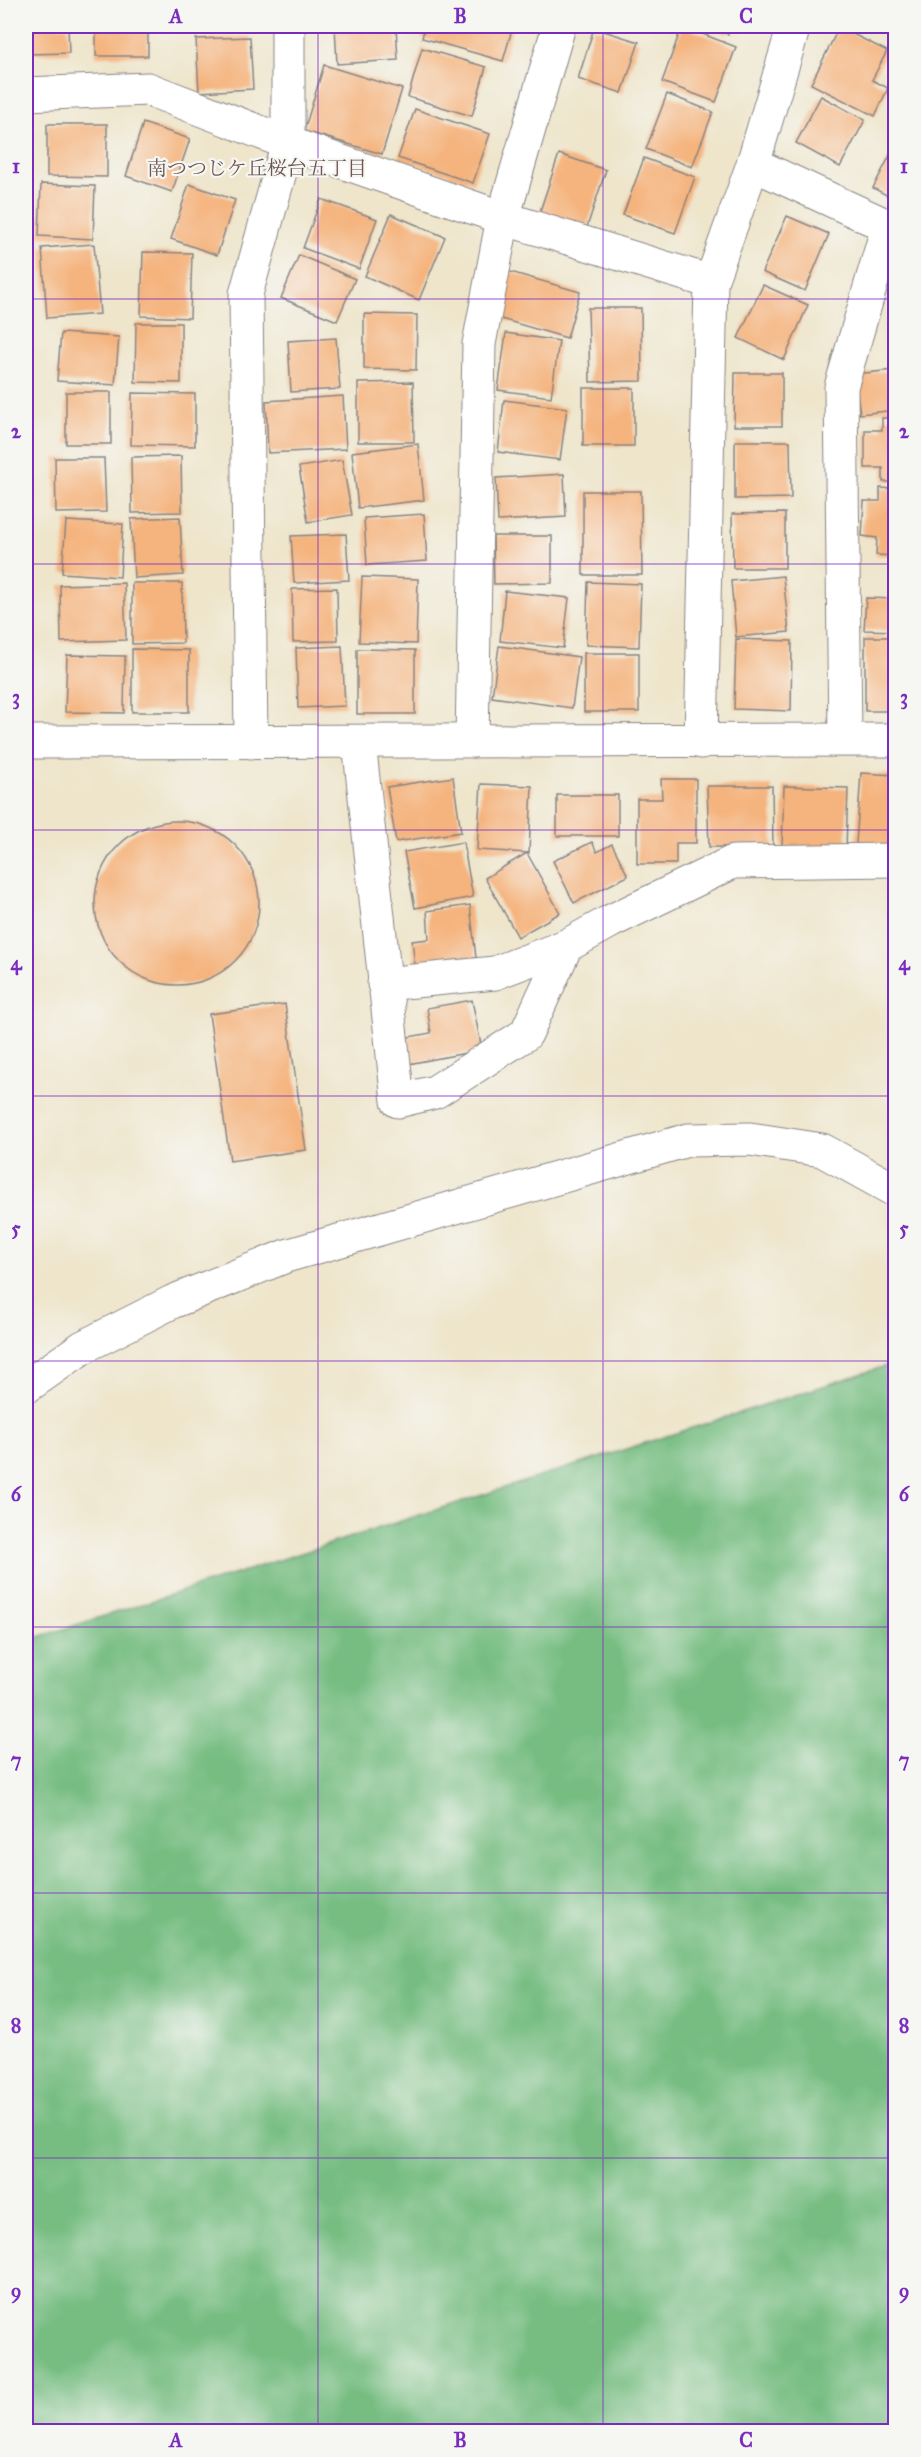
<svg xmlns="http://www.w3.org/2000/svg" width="921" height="2457" font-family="'IM FELL Great Primer','Noto Serif JP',serif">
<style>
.forest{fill:#77bd82;stroke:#4c705e;stroke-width:1.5}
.building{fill:#f5b37d}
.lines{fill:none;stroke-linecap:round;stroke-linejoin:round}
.minor-casing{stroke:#888483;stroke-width:35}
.minor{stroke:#fff;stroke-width:33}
.grid{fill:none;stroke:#7b2cbf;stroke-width:1.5;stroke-opacity:0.55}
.labels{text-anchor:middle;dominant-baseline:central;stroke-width:4.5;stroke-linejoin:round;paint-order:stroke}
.neighbourhood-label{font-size:20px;fill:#6c5552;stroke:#f6f6f2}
.neatline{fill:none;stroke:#7b2cbf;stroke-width:2}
.grid-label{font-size:20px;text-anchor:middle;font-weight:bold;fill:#7b2cbf}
</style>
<rect width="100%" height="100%" fill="#f6f6f2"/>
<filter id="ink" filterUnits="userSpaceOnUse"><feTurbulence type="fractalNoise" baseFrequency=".0167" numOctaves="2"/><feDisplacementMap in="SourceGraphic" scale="12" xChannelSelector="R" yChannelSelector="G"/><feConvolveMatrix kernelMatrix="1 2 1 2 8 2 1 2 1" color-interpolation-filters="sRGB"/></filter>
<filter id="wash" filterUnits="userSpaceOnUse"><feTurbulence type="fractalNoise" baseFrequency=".008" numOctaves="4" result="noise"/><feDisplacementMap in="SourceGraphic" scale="24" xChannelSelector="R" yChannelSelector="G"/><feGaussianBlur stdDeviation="1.35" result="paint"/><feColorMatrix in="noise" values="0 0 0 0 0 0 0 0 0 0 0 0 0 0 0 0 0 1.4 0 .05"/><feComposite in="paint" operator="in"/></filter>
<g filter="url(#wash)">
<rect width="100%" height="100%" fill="#eee5cb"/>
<path class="forest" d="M895,1363V2431H26V1641Z"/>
<g id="blocks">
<g class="building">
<path d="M28,26H68L69,53L28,54Z"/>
<rect x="96" y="26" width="52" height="30"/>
<path d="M335,26H396L398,60L337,64Z"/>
<path d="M425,26H513L503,61L422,38Z"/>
<path d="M682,26L736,47L716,102L662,82Z"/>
<path d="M705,26H731L728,34Z"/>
<path d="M839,27L887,51L872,80L888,88L875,116L811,84Z"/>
<path d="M594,28L639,42L622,93L578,79Z"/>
<path d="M250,37L253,89L199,92L196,39Z"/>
<path d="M422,48L486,67L472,116L408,97Z"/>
<path d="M324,65L402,89L382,154L304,131Z"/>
<path d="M667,94L713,112L692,167L646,149Z"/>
<path d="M821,96L865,120L840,167L796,143Z"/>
<path d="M415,109L490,134L473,183L398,158Z"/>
<path d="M143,123L190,139L172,192L126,176Z"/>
<path d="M47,124H107V177L47,176Z"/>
<path d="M896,144V200L873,188Z"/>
<path d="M559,154L606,170L585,233L538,217Z"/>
<path d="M644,158L695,177L675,233L623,215Z"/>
<path d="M41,184L95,186L93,239L39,236Z"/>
<path d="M189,184L235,200L217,255L171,239Z"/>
<path d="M321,199L377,219L359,269L303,248Z"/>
<path d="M391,214L445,237L419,300L365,276Z"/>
<path d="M787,216L829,234L805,291L762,272Z"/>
<path d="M94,244L100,314L47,318L42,248Z"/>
<path d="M143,252L192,253L190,318L141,316Z"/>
<path d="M299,255L355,279L337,321L281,298Z"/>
<path d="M500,269L580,292L567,338L487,315Z"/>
<path d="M763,285L808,305L784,360L738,338Z"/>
<path d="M588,308H641L642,381L590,382Z"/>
<path d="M364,314L417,315L416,370L364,369Z"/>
<path d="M136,323H181V383L135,382Z"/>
<path d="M61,333L119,337L115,385L57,381Z"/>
<path d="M506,333L559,341L551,397L498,390Z"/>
<path d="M336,338L340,389L291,392L288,341Z"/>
<path d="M892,357H896V410L860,414L855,374L894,370Z"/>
<path d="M735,373H782V426H734Z"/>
<path d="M413,382L414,442H358V383Z"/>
<rect x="583" y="388" width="51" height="58"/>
<rect x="66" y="392" width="45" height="52"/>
<path d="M132,393L195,394V446L131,445Z"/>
<path d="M343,396L346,449L268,453L266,401Z"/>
<path d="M504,400L567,408L560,460L498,452Z"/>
<path d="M882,418H896V482H883V468H865V430H882Z"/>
<path d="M735,441H790L791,498L735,499Z"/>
<path d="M418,444L424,500L358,508L352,452Z"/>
<path d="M181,456L182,512L132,513L131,457Z"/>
<path d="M55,458H104L106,512L56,513Z"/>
<path d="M342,460L352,515L308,522L299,467Z"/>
<path d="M564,474L566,517L498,521L496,478Z"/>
<path d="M880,488L896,489V556L876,555L877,538L862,536L864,501H880Z"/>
<path d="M583,491H641L642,575H583Z"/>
<path d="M785,513V568H733L732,514Z"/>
<path d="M424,514L427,561L367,565L364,518Z"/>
<path d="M180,517L183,575L134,578L131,519Z"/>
<path d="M66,521L123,524L120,577L62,573Z"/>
<path d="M346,534L349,580L294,583L291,536Z"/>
<path d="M493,536H552V583L494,584Z"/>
<path d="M783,576L789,632L736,637L731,581Z"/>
<path d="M362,577L418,579L416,644L359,642Z"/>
<path d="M588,582L641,584L639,647L586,645Z"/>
<path d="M124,583L126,640L61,642L60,585Z"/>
<path d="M132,583H182L183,643L132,644Z"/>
<path d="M337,588L338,641L293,642L292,589Z"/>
<path d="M505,591L569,598L563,648L500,641Z"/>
<path d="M866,598L896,599V631L864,630Z"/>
<rect x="865" y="637" width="31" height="74"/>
<path d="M736,639L792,641L791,711L734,709Z"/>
<path d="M342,646L345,706L298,708L296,648Z"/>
<path d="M499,646L579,657L572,708L492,697Z"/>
<path d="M132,649L189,650V712H132Z"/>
<path d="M357,649L415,650V714H357Z"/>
<rect x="584" y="653" width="55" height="59"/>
<path d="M67,655L125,656L124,713L65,712Z"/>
<path d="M861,773L895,775L893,806H896V837L891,836L890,846L856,844Z"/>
<path d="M453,777L461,832L396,842L387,787Z"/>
<path d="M661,779H696V843H676V864H637V799H662Z"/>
<path d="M481,784L532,786L529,853L477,850Z"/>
<path d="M707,786H772L773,847H709Z"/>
<path d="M784,786L848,788L846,849L782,847Z"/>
<rect x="557" y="795" width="61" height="41"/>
<circle cx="177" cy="903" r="82"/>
<path d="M463,842L473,897L415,908L404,852Z"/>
<path d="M592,842L597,852L612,844L628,876L574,903L553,861Z"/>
<path d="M527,853L560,913L518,937L485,878Z"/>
<path d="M470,905L476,958L415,965L412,941L429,939L427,911Z"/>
<path d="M472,1000L482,1050L408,1064L403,1038L431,1033L427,1008Z"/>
<path d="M285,1004L306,1150L230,1161L209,1014Z"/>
</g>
</g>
</g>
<g filter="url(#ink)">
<use href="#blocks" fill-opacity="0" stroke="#888483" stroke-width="1.5"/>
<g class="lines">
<defs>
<g id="minor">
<path d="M26,94L148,89L288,143L503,218L711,282"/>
<path d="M753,164L896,230"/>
<path d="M845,739L841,387L888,226"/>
<path d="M472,741L479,344L503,218L559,26"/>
<path d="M26,742L896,740"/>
<path d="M251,742L246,294L288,143V26"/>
<path d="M359,742L398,1101L435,1092L526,1034L566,946L611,921L733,862L896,860"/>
<path d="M701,742L711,282L753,164L794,26"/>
<path d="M384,984L495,973L566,946"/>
<path d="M26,1387L83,1347L172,1302L286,1256L688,1140L750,1139L822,1150L896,1191"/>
</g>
</defs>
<use href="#minor" class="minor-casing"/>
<use href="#minor" class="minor"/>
</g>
</g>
<path class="grid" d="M318,26V2432M603,26V2432M26,299H896M26,564H896M26,830H896M26,1096H896M26,1361H896M26,1627H896M26,1893H896M26,2158H896"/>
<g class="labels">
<g class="neighbourhood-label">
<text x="257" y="168">南つつじケ丘桜台五丁目</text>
</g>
</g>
<rect width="921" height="2457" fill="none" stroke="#f6f6f2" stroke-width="66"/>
<rect x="33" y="33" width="855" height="2391" class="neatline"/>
<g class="grid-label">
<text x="176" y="23">A</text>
<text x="460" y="23">B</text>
<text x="746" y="23">C</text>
<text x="16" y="173">1</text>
<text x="904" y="173">1</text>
<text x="16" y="438">2</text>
<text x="904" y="438">2</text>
<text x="16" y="704">3</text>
<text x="904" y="704">3</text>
<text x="16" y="970">4</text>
<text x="904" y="970">4</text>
<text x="16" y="1235">5</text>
<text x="904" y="1235">5</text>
<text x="16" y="1501">6</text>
<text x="904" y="1501">6</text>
<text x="16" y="1767">7</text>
<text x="904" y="1767">7</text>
<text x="16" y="2032">8</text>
<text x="904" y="2032">8</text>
<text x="16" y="2298">9</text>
<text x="904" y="2298">9</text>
<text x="176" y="2447">A</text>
<text x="460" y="2447">B</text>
<text x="746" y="2447">C</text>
</g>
</svg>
